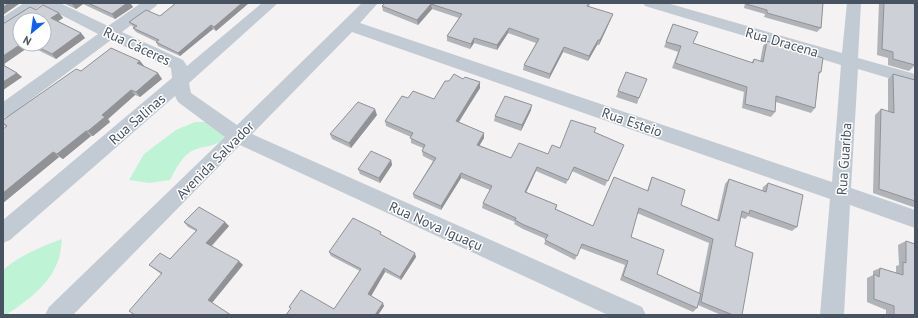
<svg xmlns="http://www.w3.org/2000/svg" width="918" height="318" font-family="'PT Sans',sans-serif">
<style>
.green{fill:#bef3d6}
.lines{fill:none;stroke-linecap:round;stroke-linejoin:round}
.minor{fill:#c2cbd4;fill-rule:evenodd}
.wall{fill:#b0b3b8;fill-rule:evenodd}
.shaded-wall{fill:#909296}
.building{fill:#cdd0d6;stroke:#909296}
.labels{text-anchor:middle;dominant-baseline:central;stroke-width:3;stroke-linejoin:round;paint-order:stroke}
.street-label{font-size:14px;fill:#485361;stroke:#fff}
</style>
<rect width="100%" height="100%" fill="#f4f2f2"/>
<g class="green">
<path d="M195,122H211L226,137C212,149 209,144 194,150C183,154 175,170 170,180L149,183L129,180L144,154L176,130Z"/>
<path d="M62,239C61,245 61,252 59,258C51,284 27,301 6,315H3V270C20,255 41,247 62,239Z"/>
</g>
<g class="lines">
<path class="minor" d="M24,3H60L108,26L141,3H158L156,6L122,32L183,60L187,66L262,3H278L189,83L191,93L237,125L362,3H378L360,23L832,182L841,65L645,6L643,3H667L842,53L847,3H861L858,58L915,74V86L858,69L851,188L915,210V228L850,205L844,315H820L830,199L352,32L252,134L642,307L646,315H608L240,145L73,315H45L49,307L225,137L178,102L175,96L10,240L3,243V220L172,78L171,68L111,40L9,116L3,118V102L98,34L42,5L8,28L3,29V17Z"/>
</g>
<g class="wall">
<path d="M63,3H131H130L133,7L115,19L83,4L76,9Z"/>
<path d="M176,3H249L216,31L213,29L180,56L158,46L156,42H157L136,32L133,28L134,27L132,26L129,22L160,16Z"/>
<path d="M385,3H590L589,7L611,19L599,45H597L588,61L563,52L549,79L523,70L524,65L536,43L508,33L497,50L474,43L470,49L447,41V36L459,18L432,9L418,25L383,11L382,6Z"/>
<path d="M745,3H823L821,28L817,32L764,17L765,14L744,8Z"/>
<path d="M879,3H913V4H915V65L909,71L888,65V58L877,55Z"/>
<path d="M36,10L59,13L63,18L58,21L81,33L85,38L56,59L30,46L4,64L5,65H4L17,73L22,77L3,90V24ZM44,20V44H20Z"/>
<path d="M673,24L693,43L751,63L754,59L760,62L763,46L767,41L821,72L819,74L815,108L811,113L776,102L775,112L771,117L742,108L744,92L672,68L678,52L664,47Z"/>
<path d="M140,61L144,66V67L162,79L140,97L135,95L108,119L110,122L93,136H91L63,159L59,157L3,203V129L6,127L3,124V120L81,71Z"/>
<path d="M626,72L639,98L637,104L616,97Z"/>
<path d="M893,74L915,85V206L913,207L873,193L875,115L881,109L888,112V79Z"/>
<path d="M463,79L480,82V88L459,122L484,138L479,145L511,158L548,154L594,132L624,145L605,186L572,171L566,184L536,171L526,192L557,205L556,209L593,226L647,191L650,182L652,177L681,205L717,220L725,184L729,179L762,191L763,187L768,183L797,227L792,231L748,216L745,219L740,217L735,246L742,315H721L698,305L697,308L693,312L620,280L625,265L580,248L575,260L544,244L546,239L523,229L514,224L515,222L482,208L483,203L490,190L461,178L441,210L414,198L413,194L433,161L423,156L422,151L423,148L411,143V137L386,126L385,121L408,98L434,99ZM637,213L709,243L699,293L657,274L631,237Z"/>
<path d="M531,110L521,131L494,121L495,116Z"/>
<path d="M377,115L351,148L332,139L330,134Z"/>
<path d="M391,160L392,165L380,183L360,174L358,169Z"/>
<path d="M184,222L229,226L212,246L243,265L161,274L149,265L170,259L196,231L188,227Z"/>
<path d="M382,235L416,257L401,280L385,272L371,296L384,306L378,315L291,309L289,307L334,309L360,271L331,256L329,252Z"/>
<path d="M906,241L915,315H886V310L867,302V278L873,275V271L880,268L896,273V266L899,265L898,245Z"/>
</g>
<g class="shaded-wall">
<path d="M9,3H18L19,4L3,15V7Z"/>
<path d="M72,3H82L83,4L76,9L72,4Z"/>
<path d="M127,3H131H130L133,7L115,19L112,14Z"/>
<path d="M242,3H249L216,31L214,27Z"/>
<path d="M431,4L432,9L418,25L417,20Z"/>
<path d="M59,13L63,18L55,23L51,18Z"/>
<path d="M613,14L611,19L599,45L600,40Z"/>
<path d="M211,25L213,29L180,56L178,53Z"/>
<path d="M509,28L508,33L497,50V45Z"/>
<path d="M81,33L85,38L56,59L52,54Z"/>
<path d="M474,38V43L470,49L471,44Z"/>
<path d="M598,40L597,45L588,61L589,56Z"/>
<path d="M21,44H28L30,46L4,64L5,65L3,66V56Z"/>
<path d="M564,47L563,52L549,79L550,74Z"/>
<path d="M140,61L144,66L141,69L137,63Z"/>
<path d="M17,73L22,77L3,90V82Z"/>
<path d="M158,73L162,79L140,97L136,92Z"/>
<path d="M480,82V88L456,126V121Z"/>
<path d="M131,90L135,95L108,119L110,122L93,136L88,131L102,115Z"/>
<path d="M532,105L531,110L521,131L522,125Z"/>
<path d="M375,109L377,115L351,148L349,143Z"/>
<path d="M86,131L91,136L63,159L57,154Z"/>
<path d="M484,133V138L477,150V145Z"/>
<path d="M53,152L59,157L3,203V193Z"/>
<path d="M391,160L392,165L380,183L379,178Z"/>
<path d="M537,167L536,171L524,197L525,192Z"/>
<path d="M461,173V178L441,210V206Z"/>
<path d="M225,222L229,226L210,247L206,243Z"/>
<path d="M415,253L416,257L401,280L400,277Z"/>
<path d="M239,261L243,265L212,303L208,300Z"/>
<path d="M384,268L385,272L370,298L368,294Z"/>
<path d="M383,303L384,306L378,315H375Z"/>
</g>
<g class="building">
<path d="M3,3H9L3,7Z"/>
<path d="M88,3H127L112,14Z"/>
<path d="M176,3H242L214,27L211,25L178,53L156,42L159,40L133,28L137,26L129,22L146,10L160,16Z"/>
<path d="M385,3H589L587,6L613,14L600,40H598L589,56L564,47L550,74L524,65L539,39L509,28L497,45L474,38L471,44L447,36L462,14L431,4L417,20L382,6Z"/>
<path d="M746,3H823L821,28L767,13V10L746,4Z"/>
<path d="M884,3H913V4H915V65L893,59V52L882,49Z"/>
<path d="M43,5L59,13L51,18L81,33L52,54L32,44H44V20H20V44H21L3,56V24L30,7L36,10Z"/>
<path d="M673,24L698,32L693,43L753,63L754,59L763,62L767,41L823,58L821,72H819L815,108L776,96L775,112L745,104L747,87L675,63L681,46L666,42Z"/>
<path d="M111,48L140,61L137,63L158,73L136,92L131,90L102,115L105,117L88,131H86L57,154L53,152L3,193V129L7,126L3,123V120L76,69L81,71Z"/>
<path d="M3,65L17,73L3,82Z"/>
<path d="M626,72L647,79L639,98L618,91Z"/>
<path d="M454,74L463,79L465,77L480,82L456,121L484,133L477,145L511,158L519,143L548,154L552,145L560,148L571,120L596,128L594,132L624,145L608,181L574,167L568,180L537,167L525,192L557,205L555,209L593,226L614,177L648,191L652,177L685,190L681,205L719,221L729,179L766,192L768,183L803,195L797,227L750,210L749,214L742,211L735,246L753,253L742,315H733L701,302L713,239L639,208L631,237L664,250L657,274L701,294L697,308L623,276L628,261L582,244L577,256L545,240L548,235L524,225L515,220L516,218L483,203L492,186L461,173L441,206L413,194L436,158L422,151L425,145L410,138L413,133L385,121L402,96L408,98L413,91L434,99L445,81H449Z"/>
<path d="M893,74L915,80V201L879,189L881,109L894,113Z"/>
<path d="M505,96L532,105L522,125L495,116Z"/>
<path d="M358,102L375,109L349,143L330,134Z"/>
<path d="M371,151L391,160L379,178L358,169Z"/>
<path d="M199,207L225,222L206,243L239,261L208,300L231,315H135L129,311L162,273L149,265L160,253L170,259L197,230L184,222Z"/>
<path d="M353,218L381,232L380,234L415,253L400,277L384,268L368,294L383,303L375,315H286L291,308L289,307L301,290L334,309L361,269L329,252Z"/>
<path d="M906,241L915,244V315H894V306L874,299V274L879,277L880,268L903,275V262L906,263Z"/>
</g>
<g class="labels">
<g class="street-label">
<text transform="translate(782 42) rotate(16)">Rua Dracena</text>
<text transform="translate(137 46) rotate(25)">Rua Cáceres</text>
<text transform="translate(137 119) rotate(-41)">Rua Salinas</text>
<text transform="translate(632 122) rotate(19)">Rua Esteio</text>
<text transform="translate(844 159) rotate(-86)">Rua Guariba</text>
<text transform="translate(215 160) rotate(-45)">Avenida Salvador</text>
<text transform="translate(436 226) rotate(24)">Rua Nova Iguaçu</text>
</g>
</g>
<rect width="918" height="318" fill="none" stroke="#485361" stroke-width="8"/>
<g transform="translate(32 32) rotate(209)"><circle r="19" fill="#ffffff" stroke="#b6bac0"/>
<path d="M0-3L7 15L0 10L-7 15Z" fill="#0d62f3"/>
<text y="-6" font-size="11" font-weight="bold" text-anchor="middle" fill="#485361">N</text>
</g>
</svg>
